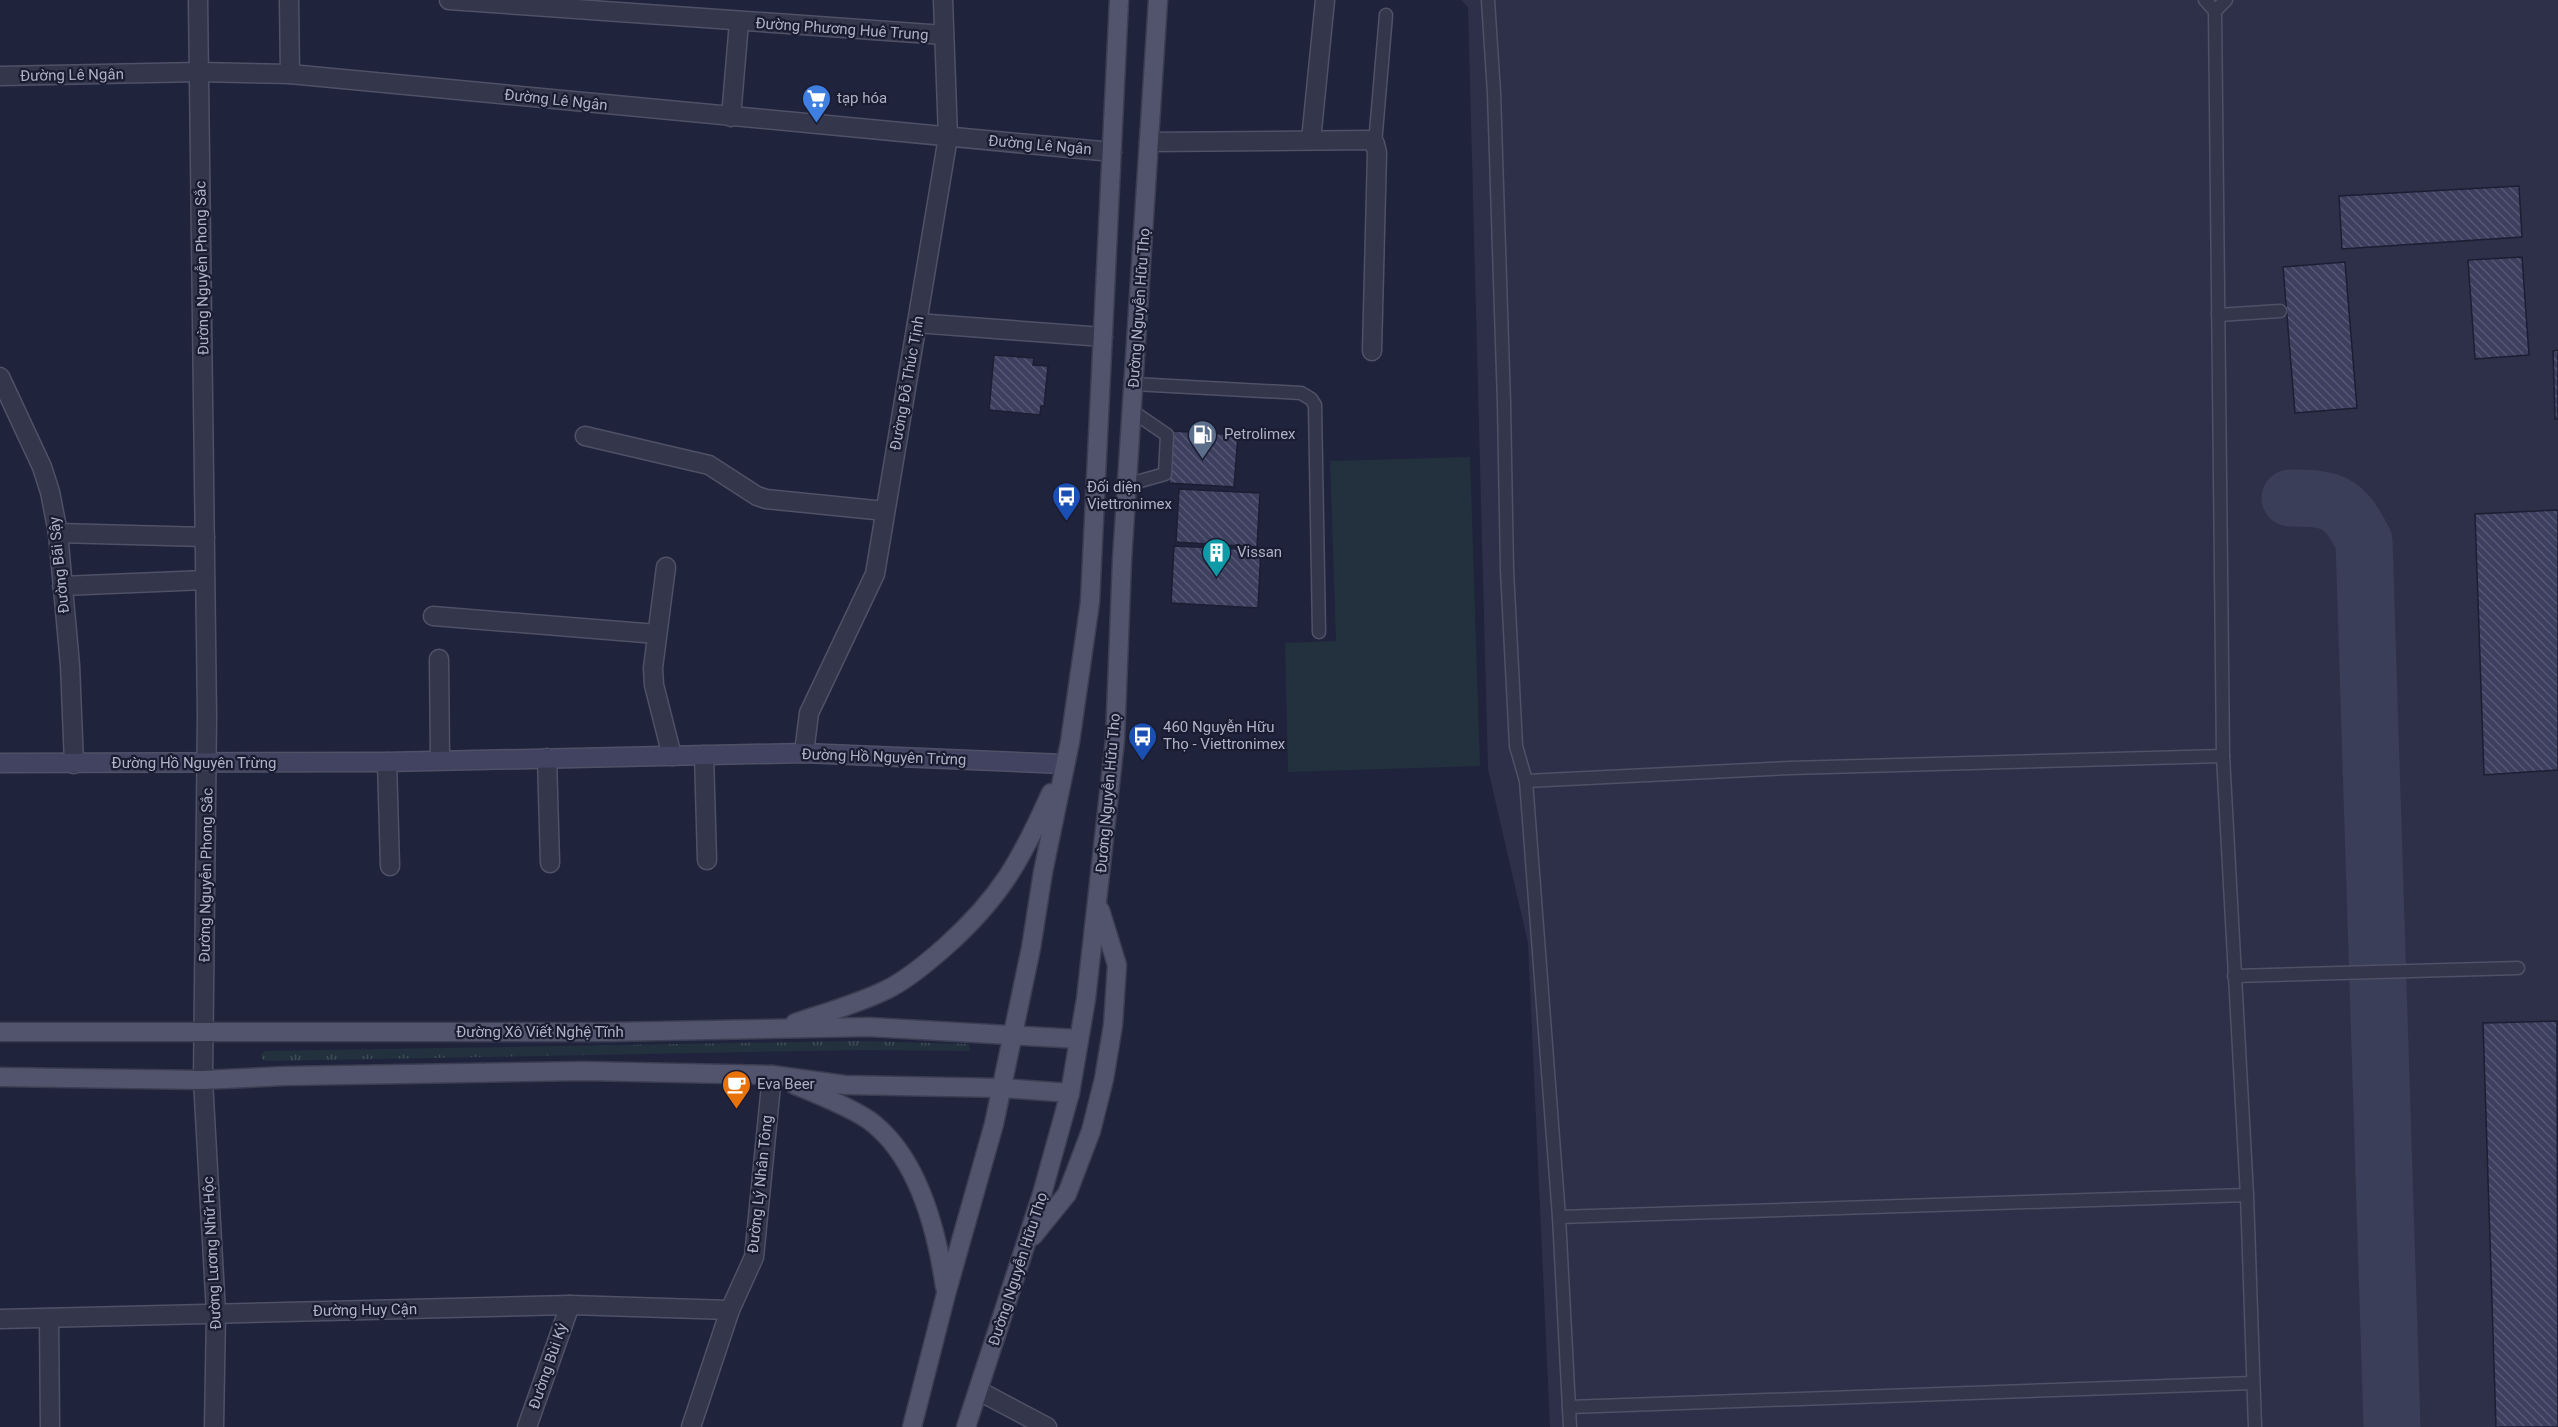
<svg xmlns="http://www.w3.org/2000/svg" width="2558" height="1427" font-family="Roboto,sans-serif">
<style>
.airport{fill:#2e3049}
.grass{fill:url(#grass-tufts)}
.garden{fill:#22313d}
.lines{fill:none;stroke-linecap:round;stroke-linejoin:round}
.taxiway{stroke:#3b3e58;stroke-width:57}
.building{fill:url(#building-back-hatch);stroke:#1c1e33;stroke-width:1.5}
.lane-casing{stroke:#4f5167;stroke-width:15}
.street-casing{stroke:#4f5167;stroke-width:21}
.secondary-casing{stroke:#4f5167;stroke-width:21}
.primary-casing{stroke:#3b3d52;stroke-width:21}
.lane{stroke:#34364c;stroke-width:12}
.street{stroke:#34364c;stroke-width:18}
.secondary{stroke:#424360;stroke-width:18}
.primary{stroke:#52546d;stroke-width:18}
.labels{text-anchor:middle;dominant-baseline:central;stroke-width:4.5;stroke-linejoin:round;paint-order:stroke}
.street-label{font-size:15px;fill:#afb1c8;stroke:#1a1c31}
.poi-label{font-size:15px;fill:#afb1c8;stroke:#1a1c31;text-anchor:start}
</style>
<defs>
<pattern id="grass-tufts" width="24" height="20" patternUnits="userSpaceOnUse" patternTransform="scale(1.5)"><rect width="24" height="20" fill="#22313d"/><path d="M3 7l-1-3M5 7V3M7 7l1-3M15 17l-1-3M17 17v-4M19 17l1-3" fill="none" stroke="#404c58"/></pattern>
<pattern id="building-back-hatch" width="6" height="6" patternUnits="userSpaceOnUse" patternTransform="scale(1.5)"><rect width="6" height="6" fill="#3c3f5d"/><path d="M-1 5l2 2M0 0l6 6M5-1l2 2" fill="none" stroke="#565873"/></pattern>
</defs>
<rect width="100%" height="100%" fill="#20233c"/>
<path class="airport" d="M1461,0H2558V1427H1550L1528,943L1488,769L1468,7Z"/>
<path class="grass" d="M860,1041L969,1044L970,1051L863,1050L266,1061L262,1059L261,1054L265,1051Z"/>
<path class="garden" d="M1470,457L1480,766L1288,772L1285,643L1336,641L1330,461Z"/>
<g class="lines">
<path class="taxiway" d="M2290,498C2334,498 2344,502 2364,541L2392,1427"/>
</g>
<g class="building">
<path d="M2519,186L2522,237L2342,249L2339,196Z"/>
<path d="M2522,257L2529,355L2475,359L2468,260Z"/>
<path d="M2345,262L2357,408L2295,413L2283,267Z"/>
<path d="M2558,350V419H2555L2553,351Z"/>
<path d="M994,355L1034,358L1033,365L1048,366L1044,406H1041L1040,415L989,410Z"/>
<path d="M1173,431L1238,435L1234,487L1169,483Z"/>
<path d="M1179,489L1260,493L1257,547L1176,542Z"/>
<path d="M2558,510V770L2484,775L2475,514Z"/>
<path d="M1174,546L1261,550L1258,608L1171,603Z"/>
<path d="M2557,1021L2558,1427H2496L2483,1023Z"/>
</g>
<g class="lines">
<defs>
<g id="lane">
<path d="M1488,0L1494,93L1504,404L1507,570L1516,746L1526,781L1559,1217L1570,1427"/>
<path d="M2205,0L2215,11L2223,756L2247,1195L2255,1427"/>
<path d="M2215,11L2226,0"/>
<path d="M1375,144L1386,15"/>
<path d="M2218,315L2280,311"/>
<path d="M1134,384L1301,393L1311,399L1315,405L1319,632"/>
<path d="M1126,485L1165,474L1167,435L1132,411"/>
<path d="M1526,781L1790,768L2223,756"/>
<path d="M2234,976L2518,968"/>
<path d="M1559,1217L2247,1195"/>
<path d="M1569,1407L2253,1383"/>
</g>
<g id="street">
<path d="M198,0L207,717L203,1080L216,1313L214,1427"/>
<path d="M289,0L290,74"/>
<path d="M449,0L944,35"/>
<path d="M0,76L199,72L290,74L1112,152"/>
<path d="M731,117L739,22"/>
<path d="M1311,140L1325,0"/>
<path d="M1149,142L1368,140L1375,144L1377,153L1372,351"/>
<path d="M917,323L1103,337"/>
<path d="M0,377L42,467L50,492L58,533L70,665L74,764"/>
<path d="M585,436L709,465L757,496L766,499L885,511"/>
<path d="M58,533L205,537"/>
<path d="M666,567L653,668L654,685L672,756"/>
<path d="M62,586L205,580"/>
<path d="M433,616L657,634"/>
<path d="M439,659L440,760"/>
<path d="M804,753L809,713L875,574L948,137L943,0"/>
<path d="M704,755L707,860"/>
<path d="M547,758L550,863"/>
<path d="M387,762L390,866"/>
<path d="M49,1318L50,1427"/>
<path d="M0,1319L570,1305L730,1310"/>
<path d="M979,1391L1047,1427"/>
<path d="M527,1427L570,1305"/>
<path d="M691,1427L730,1310L754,1257L772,1075"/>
</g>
<path id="secondary" d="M0,763L387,762L804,753L1064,764"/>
<g id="primary">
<path d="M795,1023C825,1013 857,1004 886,990C907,980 928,962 945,947C1001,897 1021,860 1051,793"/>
<path d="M0,1032H607L869,1027L1079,1039"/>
<path d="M0,1077L203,1080L285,1076L584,1071L772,1075L845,1085L1002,1088L1070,1093"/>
<path d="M795,1085C815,1093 859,1111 874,1124C919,1161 937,1232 945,1287"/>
<path d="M1033,1236L1067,1194L1091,1131L1104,1079L1113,1025L1117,965L1100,910"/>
<path d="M912,1427L946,1294L994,1124L1031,948L1043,872L1070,742L1090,602L1119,0"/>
<path d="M966,1427L1042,1194L1070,1093L1086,999L1115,740L1122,560L1158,0"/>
</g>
</defs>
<use href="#lane" class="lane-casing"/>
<use href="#street" class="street-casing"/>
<use href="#secondary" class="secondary-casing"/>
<use href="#primary" class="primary-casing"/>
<use href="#lane" class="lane"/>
<use href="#street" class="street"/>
<use href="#secondary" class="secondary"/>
<use href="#primary" class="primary"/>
</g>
<defs>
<symbol id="supermarket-pin" viewBox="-11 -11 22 30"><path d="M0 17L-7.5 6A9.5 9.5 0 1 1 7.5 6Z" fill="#3f7fe0" stroke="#1a1c31"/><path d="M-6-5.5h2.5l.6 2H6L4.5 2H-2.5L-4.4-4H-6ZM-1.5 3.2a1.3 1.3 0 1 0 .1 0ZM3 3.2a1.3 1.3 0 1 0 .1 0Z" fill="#fff"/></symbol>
<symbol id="fuel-pin" viewBox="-11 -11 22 30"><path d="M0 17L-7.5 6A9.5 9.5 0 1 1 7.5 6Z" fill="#5c6f8a" stroke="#1a1c31"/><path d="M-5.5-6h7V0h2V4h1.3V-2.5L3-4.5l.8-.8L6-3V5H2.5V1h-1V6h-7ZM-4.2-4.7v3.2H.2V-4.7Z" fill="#fff"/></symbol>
<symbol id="bus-pin" viewBox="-11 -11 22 30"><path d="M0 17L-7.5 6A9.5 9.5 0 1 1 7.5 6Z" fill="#1a4fb4" stroke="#1a1c31"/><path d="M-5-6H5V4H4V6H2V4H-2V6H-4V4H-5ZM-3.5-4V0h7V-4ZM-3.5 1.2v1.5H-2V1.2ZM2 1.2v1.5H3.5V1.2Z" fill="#fff"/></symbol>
<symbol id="building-pin" viewBox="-11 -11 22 30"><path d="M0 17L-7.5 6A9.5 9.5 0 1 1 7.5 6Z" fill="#0f9aa8" stroke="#1a1c31"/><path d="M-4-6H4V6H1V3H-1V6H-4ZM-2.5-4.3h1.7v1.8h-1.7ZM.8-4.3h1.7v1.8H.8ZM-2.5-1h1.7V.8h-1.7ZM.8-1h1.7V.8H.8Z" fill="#fff"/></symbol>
<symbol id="cafe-pin" viewBox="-11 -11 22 30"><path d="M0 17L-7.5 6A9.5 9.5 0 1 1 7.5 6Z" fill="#e8710a" stroke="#1a1c31"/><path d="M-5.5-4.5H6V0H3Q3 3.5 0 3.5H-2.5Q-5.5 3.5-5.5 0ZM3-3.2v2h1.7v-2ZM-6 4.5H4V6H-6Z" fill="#fff"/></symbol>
</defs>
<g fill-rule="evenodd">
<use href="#supermarket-pin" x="800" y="82" width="33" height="45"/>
<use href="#fuel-pin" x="1186" y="418" width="33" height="45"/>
<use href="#bus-pin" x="1050" y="480" width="33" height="45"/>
<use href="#building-pin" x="1200" y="536" width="33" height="45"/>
<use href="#bus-pin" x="1126" y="720" width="33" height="45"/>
<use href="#cafe-pin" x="720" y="1068" width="33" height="45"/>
</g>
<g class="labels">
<g class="street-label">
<text transform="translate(842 29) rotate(4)">Đường Phương Huê Trung</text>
<text transform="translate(72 75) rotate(-1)">Đường Lê Ngân</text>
<text transform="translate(556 100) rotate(6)">Đường Lê Ngân</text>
<text transform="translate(1040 145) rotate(5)">Đường Lê Ngân</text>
<text transform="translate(202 268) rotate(-91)">Đường Nguyễn Phong Sắc</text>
<text transform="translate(1139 308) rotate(-86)">Đường Nguyễn Hữu Thọ</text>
<text transform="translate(907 383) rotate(-80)">Đường Đỗ Thúc Tịnh</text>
<text transform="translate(59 565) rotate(-96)">Đường Bãi Sậy</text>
<text transform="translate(884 757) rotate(2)">Đường Hồ Nguyên Trừng</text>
<text x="194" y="763">Đường Hồ Nguyên Trừng</text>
<text transform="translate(1108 793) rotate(-85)">Đường Nguyễn Hữu Thọ</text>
<text transform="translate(206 875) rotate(-89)">Đường Nguyễn Phong Sắc</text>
<text x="540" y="1032">Đường Xô Viết Nghệ Tĩnh</text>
<text transform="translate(760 1184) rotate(-84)">Đường Lý Nhân Tông</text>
<text transform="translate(212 1253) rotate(-93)">Đường Lương Nhữ Hộc</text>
<text transform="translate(1018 1269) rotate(-72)">Đường Nguyễn Hữu Thọ</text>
<text transform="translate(365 1310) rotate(-1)">Đường Huy Cận</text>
<text transform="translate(548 1366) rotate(-71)">Đường Bùi Kỷ</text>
</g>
<g class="poi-label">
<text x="837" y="98">tạp hóa</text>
<text x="1224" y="434">Petrolimex</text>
<text x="1087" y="487">Đối diện<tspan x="1087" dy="17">Viettronimex</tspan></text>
<text x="1237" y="552">Vissan</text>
<text x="1163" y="727">460 Nguyễn Hữu<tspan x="1163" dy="17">Thọ - Viettronimex</tspan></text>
<text x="757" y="1084">Eva Beer</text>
</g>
</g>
</svg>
